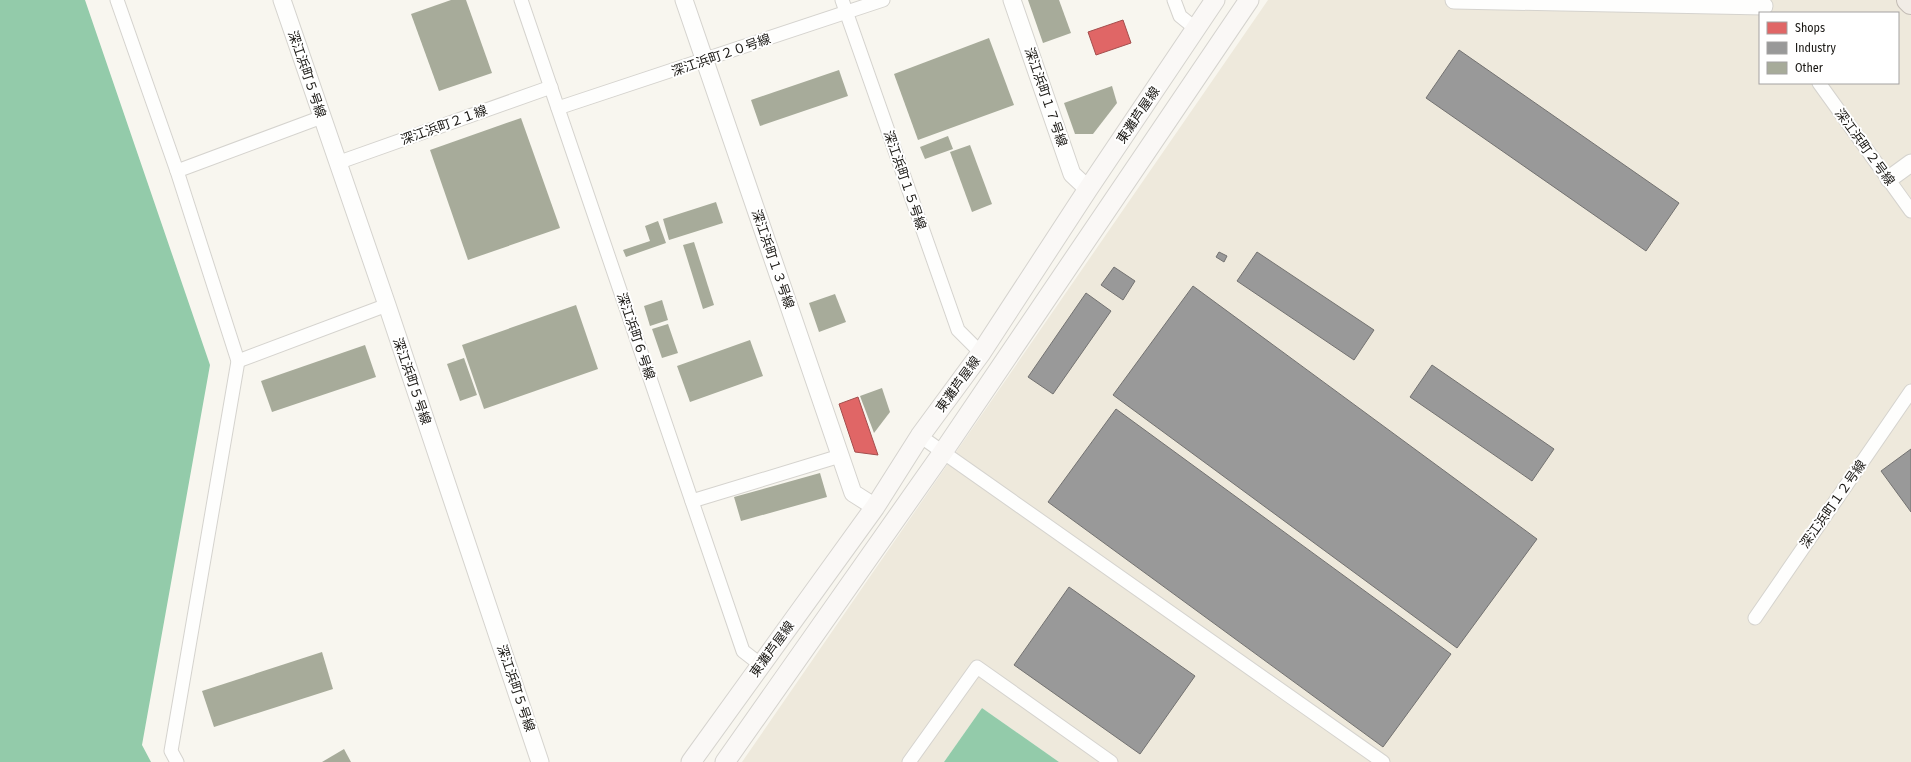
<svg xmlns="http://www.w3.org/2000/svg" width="1911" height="762" font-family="'Fira Sans Condensed','Noto Sans JP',sans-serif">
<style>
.built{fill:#eee9dc;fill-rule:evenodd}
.water{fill:#93cbaa}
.shops{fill:#e06666;stroke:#a44e4d}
.industry{fill:#999;stroke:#737271}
.building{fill:#a7ab9a}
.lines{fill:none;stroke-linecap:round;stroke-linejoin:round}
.minor-casing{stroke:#d5d3ce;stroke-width:15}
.tertiary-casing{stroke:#d5d3ce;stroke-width:19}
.secondary-casing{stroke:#d5d3ce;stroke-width:21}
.motorway-casing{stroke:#c2bbb4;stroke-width:24}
.minor{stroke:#fefefd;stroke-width:13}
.tertiary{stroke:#fefefd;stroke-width:17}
.secondary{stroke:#faf8f6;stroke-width:19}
.motorway{stroke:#f1ece6;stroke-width:22}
.labels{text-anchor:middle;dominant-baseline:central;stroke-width:4;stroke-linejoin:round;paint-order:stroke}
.street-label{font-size:13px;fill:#191713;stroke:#fff}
</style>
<rect width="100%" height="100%" fill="#f8f6ef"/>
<path class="built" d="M1268,0H1911V762H1059L982,708L944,762H742ZM1760,13H1898V83H1760Z"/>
<g class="water">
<path d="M0,0H85L210,365L142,745L151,762H0Z"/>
<path d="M982,708L1059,762H944Z"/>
</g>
<g class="shops">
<path d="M1123,20L1131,43L1096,55L1088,32Z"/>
<path d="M858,397L878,455L855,452L839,404Z"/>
</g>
<g class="industry">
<path d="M1459,50L1679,203L1646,251L1426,98Z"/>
<path d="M1219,252L1227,256L1224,262L1216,257Z"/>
<path d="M1257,252L1374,330L1354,360L1237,281Z"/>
<path d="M1114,267L1135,281L1123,300L1101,285Z"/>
<path d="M1193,286L1537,539L1457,648L1113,395Z"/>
<path d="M1086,293L1111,311L1053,394L1028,377Z"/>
<path d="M1432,365L1554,449L1532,481L1410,397Z"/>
<path d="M1116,409L1451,654L1383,747L1048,502Z"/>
<path d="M1911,449V512L1881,471Z"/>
<path d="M1069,587L1195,676L1140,754L1014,665Z"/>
</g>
<g class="building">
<path d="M451,0H466L492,73L439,91L411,14Z"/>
<path d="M1028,0H1059L1071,33L1043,43Z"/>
<path d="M989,38L1014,105L918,140L894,74Z"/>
<path d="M839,70L848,96L760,126L751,100Z"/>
<path d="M1112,86L1117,103L1093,134H1075L1064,103Z"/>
<path d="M521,118L560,228L468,260L430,150Z"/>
<path d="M948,136L953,149L925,159L920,147Z"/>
<path d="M970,145L992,204L972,212L950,152Z"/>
<path d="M716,202L723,223L669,240L663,219Z"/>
<path d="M658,221L666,243L626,257L623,250L650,241L645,226Z"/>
<path d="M694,242L714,305L703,309L683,245Z"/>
<path d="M835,294L846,322L819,332L809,303Z"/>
<path d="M662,300L668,320L650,326L644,306Z"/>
<path d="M576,305L598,369L484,409L462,345Z"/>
<path d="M668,324L678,353L662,358L652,329Z"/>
<path d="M750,340L763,376L690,402L677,366Z"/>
<path d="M365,345L376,377L272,412L261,381Z"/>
<path d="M464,358L477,395L460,401L447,364Z"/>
<path d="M882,388L890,412L874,433L860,396Z"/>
<path d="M820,473L827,497L741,521L734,497Z"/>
<path d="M322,652L333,689L214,727L202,691Z"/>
<path d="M344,749L351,762H322Z"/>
</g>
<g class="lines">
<defs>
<g id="minor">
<path d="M117,0L177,171L238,361L171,751L177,762"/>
<path d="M521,0L743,651L761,665"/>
<path d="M842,0L958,330L981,353"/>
<path d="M1174,0L1180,16L1196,29"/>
<path d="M1819,83L1911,211"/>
<path d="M558,108L883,0"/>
<path d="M337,163L551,87"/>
<path d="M177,171L322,117"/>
<path d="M238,361L387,305"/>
<path d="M920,436L1383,762"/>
<path d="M692,501L840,456"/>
<path d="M1755,618L1911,391"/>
<path d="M909,762L977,667L1111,762"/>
</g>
<g id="tertiary">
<path d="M282,0L387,305L540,762"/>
<path d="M684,0L853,493L875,507"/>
<path d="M1012,0L1072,174L1088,189"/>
<path d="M1454,0L1764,6"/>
<path d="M1889,179L1911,163"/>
</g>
<g id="secondary">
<path d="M691,762L875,507L920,436L981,353L1088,189L1215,0"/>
<path d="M725,762L943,452L1249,0"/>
</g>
<path id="motorway" d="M1908,0L1911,3"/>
</defs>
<use href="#minor" class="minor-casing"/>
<use href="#tertiary" class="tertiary-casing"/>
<use href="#secondary" class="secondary-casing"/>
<use href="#motorway" class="motorway-casing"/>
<use href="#minor" class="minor"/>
<use href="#tertiary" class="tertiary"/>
<use href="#secondary" class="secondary"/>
<use href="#motorway" class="motorway"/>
</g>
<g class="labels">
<g class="street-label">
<text transform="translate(721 55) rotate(-19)">深江浜町２０号線</text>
<text transform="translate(307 74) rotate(71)">深江浜町５号線</text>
<text transform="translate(1046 97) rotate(71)">深江浜町１７号線</text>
<text transform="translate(1138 115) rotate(-56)">東灘芦屋線</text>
<text transform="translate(444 125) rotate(-20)">深江浜町２１線</text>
<text transform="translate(1865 147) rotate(54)">深江浜町２号線</text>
<text transform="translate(905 180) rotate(71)">深江浜町１５号線</text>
<text transform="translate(773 259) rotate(71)">深江浜町１３号線</text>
<text transform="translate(636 336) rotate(71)">深江浜町６号線</text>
<text transform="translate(412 381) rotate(71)">深江浜町５号線</text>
<text transform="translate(958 384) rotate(-54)">東灘芦屋線</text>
<text transform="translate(1833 504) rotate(-55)">深江浜町１２号線</text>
<text transform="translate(772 649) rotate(-54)">東灘芦屋線</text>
<text transform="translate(516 688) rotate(71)">深江浜町５号線</text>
</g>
</g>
<rect x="1759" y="12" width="140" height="72" fill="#ffffff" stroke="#a3a2a1"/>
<rect x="1767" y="22" width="20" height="12" fill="#e06666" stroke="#a3a2a1"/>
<text x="1795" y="32" font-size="12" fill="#191713">Shops</text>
<rect x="1767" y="42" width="20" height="12" fill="#999999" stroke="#a3a2a1"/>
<text x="1795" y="52" font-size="12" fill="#191713">Industry</text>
<rect x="1767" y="62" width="20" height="12" fill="#a7ab9a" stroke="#a3a2a1"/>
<text x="1795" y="72" font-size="12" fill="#191713">Other</text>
</svg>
